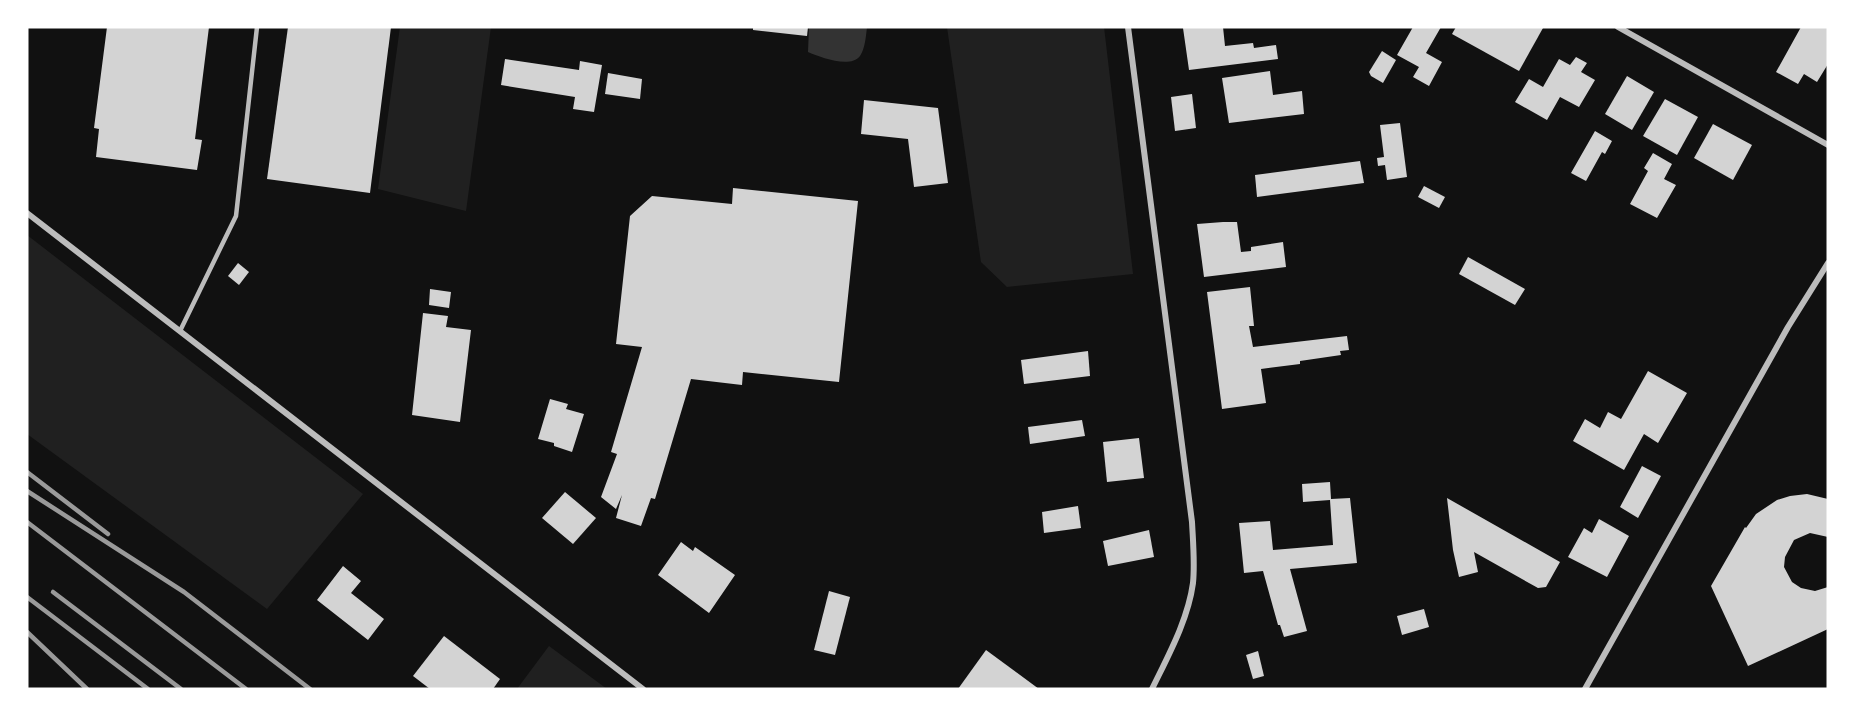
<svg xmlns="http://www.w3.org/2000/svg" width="1855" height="716" font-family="Mulish,sans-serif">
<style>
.green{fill:#202020}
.water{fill:#333}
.building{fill:#d3d3d3}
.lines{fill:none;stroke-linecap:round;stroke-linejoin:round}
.service{stroke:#bcbcbc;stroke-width:4.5}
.minor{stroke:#bcbcbc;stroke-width:6}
.rail{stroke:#9a9a9a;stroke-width:4.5}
</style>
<rect width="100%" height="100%" fill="#111"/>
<g class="green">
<path d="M400,27H491L466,211L378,189Z"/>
<path d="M947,27H1104L1133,274L1007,287L981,262Z"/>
<path d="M27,235L363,494L267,609L27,434Z"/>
<path d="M549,646L607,689H517Z"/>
</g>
<path class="water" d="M809,27H867C866,36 865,49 860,56C850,69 820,57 808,52Z"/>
<g class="building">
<path d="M107,27H209L195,139L202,140L197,170L96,157L99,129L94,128Z"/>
<path d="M288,27H391L370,193L267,179Z"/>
<path d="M753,27H808L807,36L753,30Z"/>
<path d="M1191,27H1223L1225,46L1253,43L1254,48L1276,45L1278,59L1189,70L1183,28Z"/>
<path d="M1413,27H1441L1426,53L1442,62L1429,86L1413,77L1419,67L1397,55Z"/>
<path d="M1456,27H1541L1543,28L1519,71L1452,34Z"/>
<path d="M1801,27H1828V64L1817,82L1804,74L1798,84L1776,72Z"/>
<path d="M1382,51L1396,60L1383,83L1371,76L1369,72Z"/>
<path d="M1576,57L1587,63L1581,72L1595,80L1579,107L1560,97L1547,120L1515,102L1529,79L1543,87L1559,59L1570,65Z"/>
<path d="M505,59L579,70L580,61L602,65L594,112L573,109L575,97L501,85Z"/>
<path d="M1270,71L1273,95L1302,91L1304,114L1229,123L1222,78Z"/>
<path d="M608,73L642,79L640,99L605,94Z"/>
<path d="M1627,76L1654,92L1632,130L1605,114Z"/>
<path d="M1192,94L1196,128L1175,131L1171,97Z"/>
<path d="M1665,99L1698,117L1677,155L1643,136Z"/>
<path d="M864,100L938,108L948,183L914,187L908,139L861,134Z"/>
<path d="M1400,123L1407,177L1387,180L1385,165L1378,166L1377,158L1384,157L1380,125Z"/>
<path d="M1713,124L1752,145L1733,180L1694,158Z"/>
<path d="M1595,131L1612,141L1605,154L1602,152L1586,181L1571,173Z"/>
<path d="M1653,153L1672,164L1664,179L1676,185L1657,218L1630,204L1648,171L1644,168Z"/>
<path d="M1360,161L1364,183L1257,197L1255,175Z"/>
<path d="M1424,186L1445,197L1439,208L1418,197Z"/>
<path d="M733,188L858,201L839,382L743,372L742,385L691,379L655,499L651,498L641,526L616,518L622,495L616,509L601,497L617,454L611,452L642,347L616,344L630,216L652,196L732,204Z"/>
<path d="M1223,222H1237L1241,252L1251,251V247L1283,242L1286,267L1204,277L1197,224Z"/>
<path d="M1468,257L1525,289L1515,305L1459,274Z"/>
<path d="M238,263L249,272L239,285L228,276Z"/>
<path d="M1250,287L1254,326H1249L1253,347L1347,336L1349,350L1340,351L1341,355L1300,361V364L1261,369L1266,403L1222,409L1207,292Z"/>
<path d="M430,289L451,292L449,308L429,305Z"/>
<path d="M423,313L448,316L446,327L471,330L460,422L412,415Z"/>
<path d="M1088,351L1090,376L1024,384L1021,360Z"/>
<path d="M1648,371L1687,393L1658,443L1644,434L1624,470L1573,441L1585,419L1600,428L1608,412L1621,419Z"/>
<path d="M550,399L568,404L566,409L584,414L572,452L554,446V443L538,439Z"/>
<path d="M1082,420L1085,436L1030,444L1028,427Z"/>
<path d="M1139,438L1144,478L1107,482L1103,442Z"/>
<path d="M1642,466L1661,476L1638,518L1620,507Z"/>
<path d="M1330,482L1331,499L1350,498L1357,563L1290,569L1307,631L1284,637L1280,625H1278L1263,571L1244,573L1239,523L1270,521L1273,550L1333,545L1330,500L1303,502L1302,484Z"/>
<path d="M565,492L596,518L573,544L542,518Z"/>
<path d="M1807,494L1828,499V537L1810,533L1794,540L1785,557L1784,567L1792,582L1801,588L1815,591L1828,587V629L1748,666L1711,586L1745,527L1746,528L1756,514L1777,500L1790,496Z"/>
<path d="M1447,498L1560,562L1546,587L1538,588L1474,552L1478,572L1459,577L1453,550Z"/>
<path d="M1078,506L1081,528L1044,533L1042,512Z"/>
<path d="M1599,519L1629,536L1607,577L1568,557L1584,528L1592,533Z"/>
<path d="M1149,530L1154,557L1108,566L1103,541Z"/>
<path d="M681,542L693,551L695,547L735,575L709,613L658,575Z"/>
<path d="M343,566L361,581L351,593L384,619L368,640L317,600Z"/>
<path d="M829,591L850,597L835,655L814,650Z"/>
<path d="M1424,609L1429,627L1402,635L1397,616Z"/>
<path d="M444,636L500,679L493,689H430L413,676Z"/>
<path d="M986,650L1039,689H958Z"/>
<path d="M1258,651L1264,676L1253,679L1246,655Z"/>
</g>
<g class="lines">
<path class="service" d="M180,331L236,216L257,27"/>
<g class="minor">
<path d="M1128,27L1192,522C1193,542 1195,563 1193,583C1188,620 1168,656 1152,689"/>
<path d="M1618,27L1828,145"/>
<path d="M27,213L643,689"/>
<path d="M1585,689L1788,327L1828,263"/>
</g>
<g class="rail">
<path d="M27,472L108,534"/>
<path d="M27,491L184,592L310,689"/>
<path d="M27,522L246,689"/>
<path d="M53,592L181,689"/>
<path d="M27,597L148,689"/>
<path d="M27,632L87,689"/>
</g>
</g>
<rect width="1855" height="716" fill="none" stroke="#ffffff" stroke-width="57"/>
</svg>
